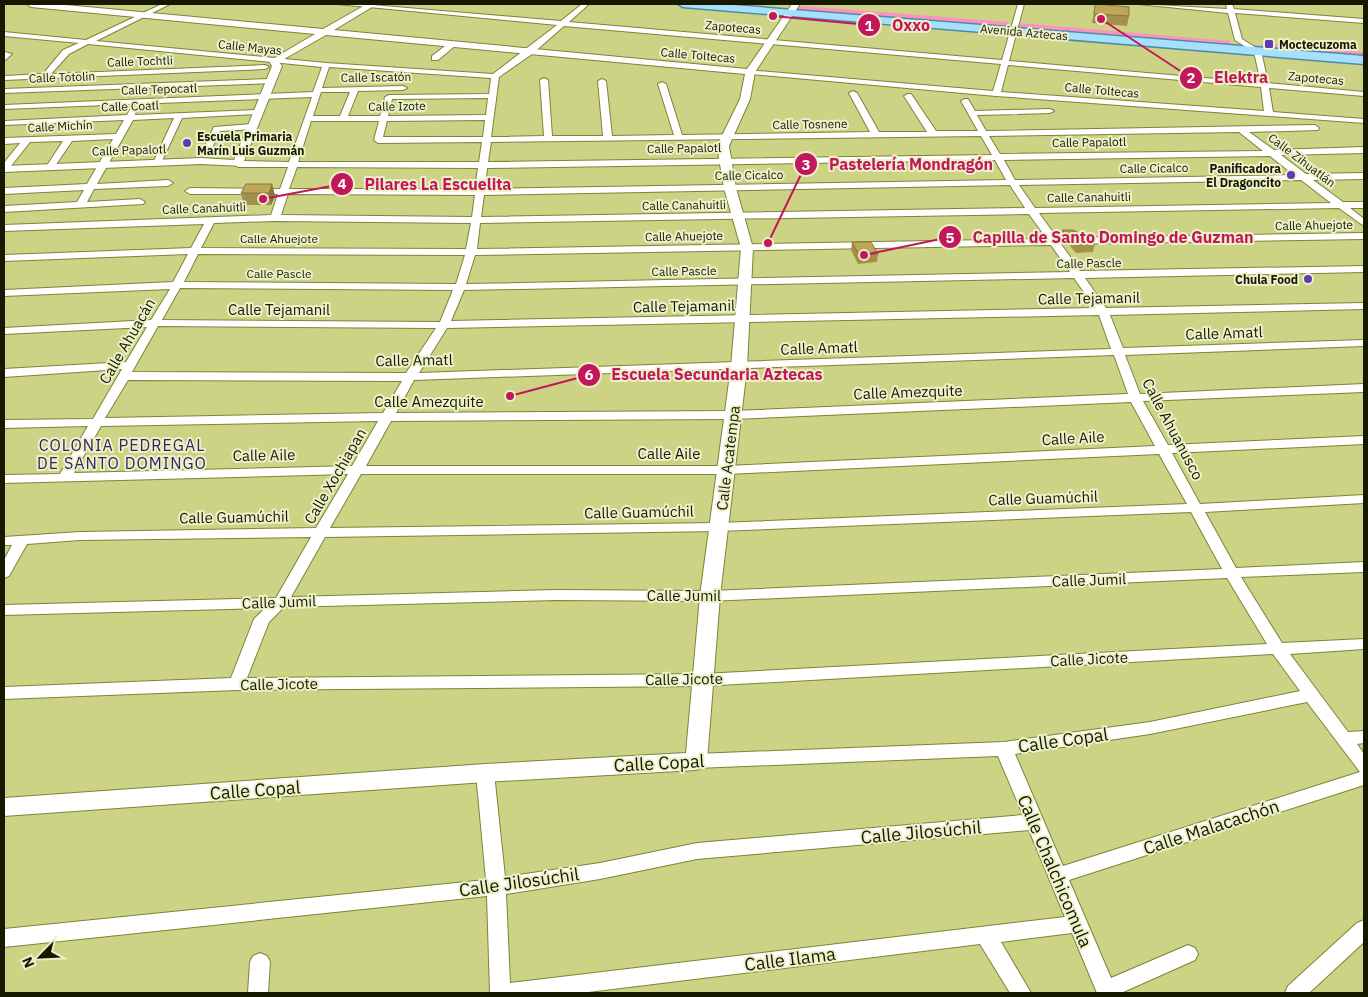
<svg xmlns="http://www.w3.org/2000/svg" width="1368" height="997" font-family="'IBM Plex Sans',sans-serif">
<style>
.green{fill:#fd92c1}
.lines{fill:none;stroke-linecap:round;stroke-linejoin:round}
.minor-casing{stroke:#7e8436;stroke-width:2}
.tertiary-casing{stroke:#7e8436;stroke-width:2}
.primary-casing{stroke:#4f8ca3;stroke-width:3}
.minor{fill:#fff;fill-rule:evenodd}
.tertiary{fill:#fff;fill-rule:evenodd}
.primary{fill:#a7e0fd;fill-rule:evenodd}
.wall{fill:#a4904d}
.shaded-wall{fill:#86753e}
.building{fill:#bfa759;stroke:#86753e}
.poi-dot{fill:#603ab2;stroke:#ecf1ca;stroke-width:2}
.labels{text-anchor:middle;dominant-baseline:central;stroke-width:4;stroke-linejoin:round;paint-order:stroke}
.far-street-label{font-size:12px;fill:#161800;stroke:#ecf1ca}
.far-poi-label{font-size:12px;font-weight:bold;fill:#161800;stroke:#ecf1ca;text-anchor:start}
.street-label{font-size:15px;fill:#161800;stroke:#ecf1ca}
.neighbourhood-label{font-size:16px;letter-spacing:1px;fill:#35245e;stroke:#ecf1ca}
.near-street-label{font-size:18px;fill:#161800;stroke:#ecf1ca}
.leader{fill:none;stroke:#c2185b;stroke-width:2}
.callout-dot{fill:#c2185b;stroke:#ecf1ca;stroke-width:2}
.mark-label{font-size:15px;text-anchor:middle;font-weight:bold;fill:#fff}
.callout-label{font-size:16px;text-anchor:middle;font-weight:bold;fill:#c2185b;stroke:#ecf1ca;stroke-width:4;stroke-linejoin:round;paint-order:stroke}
</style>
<rect width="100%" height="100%" fill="#ccd384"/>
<g class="green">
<path d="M803,6L1008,22L1006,29L800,12L794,8Z"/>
<path d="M1019,23L1230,41L1231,48L1017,30Z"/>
<path d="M1263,43L1364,52V58L1265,50L1260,46Z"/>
</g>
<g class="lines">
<defs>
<g id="minor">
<path d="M162,4H170L96,41L326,63L493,74L557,25L337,4H360L561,21L582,4H589L569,22L1002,60L1018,4H1024L1009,61L1261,83L1254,52L1235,40L1228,13L1138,4L1227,9L1226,4H1232L1234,9L1364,19V23L1235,13L1242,39L1261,51L1268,83L1364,92V96L1269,88L1273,112L1364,119V123L996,96L750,74L746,72L747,70L993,91L1001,64L564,26L532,54L499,77L491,137L544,136L540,80L544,78L548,80L552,136H603L598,81L602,79L606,81L612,136L674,135L658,84L662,82L666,84L682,135L870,132L849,93L853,91L857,93L879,132H927L904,96L908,94H911L936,131H978L961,101L965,99H968L975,111L1050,109L1054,111L1050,113L977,115L986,131L1315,125L1319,128L1318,130L1249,132L1274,150L1364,147V153L1281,155L1306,174L1364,173V179L1313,180L1343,202H1364V208H1350L1364,219V226L1339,208L1039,213L1057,238L1364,233V239L1061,244L1080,271L1364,266V272L1085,278L1106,308L1364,303V309L1110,315L1123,348L1364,340V346L1125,355L1140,394L1364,384V392L1143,401L1168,445L1364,436V444L1172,453L1200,504L1364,495V503L1205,512L1236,568L1364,562V572L1241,577L1282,643L1364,639V649L1290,654L1348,732L1364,731V743L1357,744L1364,754V785L1069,880L1111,978L1188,945L1195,948L1198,954L1195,960L1121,993H1097L1072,933L1001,942L1031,993H1010L980,944L580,993H490L487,896L4,947V929L486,880L476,773L479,768L485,766L491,768L494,773L505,877L600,863L697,843L1023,815L998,756L696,768L690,766L687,761L690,756L696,754L1004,742L1150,722L1300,691L1273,654L702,686L237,690L4,699V687L231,678L254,619L265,608L4,615V605L276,598L311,537L80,540L27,544L9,576L4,578V560L12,545H4V537L80,532L316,528L348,474L4,483V475L60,474L88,426L4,428V420L93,419L122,369L4,377V369L126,362L147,327L4,334V328L151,320L170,289L4,296V290L173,282L188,254L4,261V255L191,248L204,224L4,231V225L271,215L278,194H190L185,191L190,188L280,189L288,167H238L234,164L238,161L289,162L312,97L4,109V105L313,92L322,67L88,44L69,54L51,74L265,65L269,67L265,69L4,80V76L43,74L63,50L79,43L4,36V32L86,40ZM1008,65L1261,87L1264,111L1001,92ZM329,67L491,78L489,94L389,95L385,97L380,116H348L358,91L403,90L407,88L403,86L322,88ZM321,92H350L340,116H313ZM488,98L486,115L388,116L392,99ZM485,120L483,137H383L387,121ZM311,121H379L374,140L378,143L482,142L479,162H298ZM1239,132L1263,151L1000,154L989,136ZM981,136L992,155L488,162L491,142ZM1270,156L1294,175L1015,180L1004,160ZM995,160L1006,180L485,189L487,168ZM297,167L478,168L475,189H289ZM1301,180L1331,203L1035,208L1019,185ZM1010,185L1025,208L481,217L484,195ZM288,194L475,195L472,217L281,215ZM1029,214L1047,239L477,249L480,223ZM275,221L471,223L466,249L201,248L214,223ZM1051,245L1070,272L466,284L475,255ZM198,254L465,255L456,284L184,282ZM1074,278L1095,308L451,321L464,290ZM180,288L453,290L440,322L162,320ZM1099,315L1111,349L419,373L447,328ZM158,326L436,328L406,373L132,372ZM1114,355L1128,394L733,411L396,413L414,380ZM128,380L402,381L383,413L105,418ZM1131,402L1155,446L727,466H366L391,421L733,419ZM378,421L352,466L74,473L101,426ZM1159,454L1187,504L719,523L330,528L361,474H727ZM1191,512L1222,569L710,591L556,590L291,597L325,537L719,531ZM1227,578L1267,644L702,674L247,678L269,622L284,607L556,600L710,601ZM1307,702L1360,772L1063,866L1015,754L1150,734ZM1029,830L1065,917L510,983L506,894L600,879L697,859Z"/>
<path d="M449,43L456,45L438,60H432V56Z"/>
<path d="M5,52L12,54L4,61V54Z"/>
<path d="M270,79H273V83L4,93V89Z"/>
<path d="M130,110H136L135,115L258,110L262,112L258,114L182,118L161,163L157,166L153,163L174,118L133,120L97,184L168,180L173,183L168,186L94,189L87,202L140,199L145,202L143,204L4,212V206L77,202L84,190L4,194V188L87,184L113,139L72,141L53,169L50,170L46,167L63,141L30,142L7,171L4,172V163L20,143L4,144V138L116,134L124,120L4,125V121L127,115Z"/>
<path d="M252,124L256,127L255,129L220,131L209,154L202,152L214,127Z"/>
<path d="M1364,920V942L1309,993H1285L1288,986L1357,923Z"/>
<path d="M260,953L267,956L270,962L268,993H248L250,962L253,956Z"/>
</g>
<path id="tertiary" d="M27,4H55L323,29L367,4H377L334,30L747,69L792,4H800L755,72L750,99L729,146L736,188L753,248L747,367L720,596L707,761L704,767L696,770L485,782L4,816V798L485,764L686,753L700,596L731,367L741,248L724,188L717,146L740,99L745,74L326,35L279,62L282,66L242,166L201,164L4,172V166L201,158L234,160L272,66L269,61L315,34L31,7Z"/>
<path id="primary" d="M678,4H720L1364,56V64L683,7Z"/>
</defs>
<use href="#minor" class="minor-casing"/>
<use href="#tertiary" class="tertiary-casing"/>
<use href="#primary" class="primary-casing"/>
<use href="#minor" class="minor"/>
<use href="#tertiary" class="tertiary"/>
<use href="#primary" class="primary"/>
</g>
<g class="wall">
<path d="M1095,4L1129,16L1127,26L1092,23Z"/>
<path d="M272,184L275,196L271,205H244L241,193Z"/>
<path d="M1062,230L1077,232V236H1063L1061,234Z"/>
<path d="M1072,237L1095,243L1093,252L1076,253L1070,246Z"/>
<path d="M852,242L878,254L877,262L858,264L851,250Z"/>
</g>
<path class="shaded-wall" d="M272,184L275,196L271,205L269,193Z"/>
<g class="building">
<path d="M1095,4L1129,7V16L1094,14Z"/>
<path d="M246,184H272L269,193H241Z"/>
<path d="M1062,230H1073L1077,232H1064Z"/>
<path d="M1072,237H1088L1095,243L1078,245Z"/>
<path d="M852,242H871L878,254L859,255Z"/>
</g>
<g class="poi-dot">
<rect x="1264" y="39" width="10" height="10" rx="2.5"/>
<circle cx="187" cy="143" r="5"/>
<circle cx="1291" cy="175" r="5"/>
<circle cx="1308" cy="279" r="5"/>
</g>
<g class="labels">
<g class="far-street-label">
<text transform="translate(733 27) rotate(5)">Zapotecas</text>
<text transform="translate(1024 32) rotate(5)">Avenida Aztecas</text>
<text transform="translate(250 47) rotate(6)">Calle Mayas</text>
<text transform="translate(698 55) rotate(5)">Calle Toltecas</text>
<text transform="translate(140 61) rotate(-2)">Calle Tochtli</text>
<text transform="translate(62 77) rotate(-2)">Calle Totolin</text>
<text transform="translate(376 77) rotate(-1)">Calle Iscatón</text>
<text transform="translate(1316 78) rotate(5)">Zapotecas</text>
<text transform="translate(159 89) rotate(-2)">Calle Tepocatl</text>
<text transform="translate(1102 90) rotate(5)">Calle Toltecas</text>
<text transform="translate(130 106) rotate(-2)">Calle Coatl</text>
<text transform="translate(397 106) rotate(-1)">Calle Izote</text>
<text transform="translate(810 124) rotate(-1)">Calle Tosnene</text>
<text transform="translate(60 126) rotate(-3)">Calle Michín</text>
<text transform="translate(1089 142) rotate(-1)">Calle Papalotl</text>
<text transform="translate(684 148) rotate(-1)">Calle Papalotl</text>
<text transform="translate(129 150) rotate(-2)">Calle Papalotl</text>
<text transform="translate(1302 160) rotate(37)">Calle Zihuatlán</text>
<text transform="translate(1154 168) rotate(-1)">Calle Cicalco</text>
<text transform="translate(749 175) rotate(-1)">Calle Cicalco</text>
<text transform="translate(1089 197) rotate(-1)">Calle Canahuitli</text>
<text transform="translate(684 205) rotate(-1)">Calle Canahuitli</text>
<text transform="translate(204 208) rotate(-2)">Calle Canahuitli</text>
<text transform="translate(1314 225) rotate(-1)">Calle Ahuejote</text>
<text transform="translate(684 236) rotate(-1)">Calle Ahuejote</text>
<text x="279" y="238">Calle Ahuejote</text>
<text transform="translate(1089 263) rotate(-1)">Calle Pascle</text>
<text transform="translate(684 271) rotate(-1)">Calle Pascle</text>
<text x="279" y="273">Calle Pascle</text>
</g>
<g class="far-poi-label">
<text x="1279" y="44">Moctecuzoma</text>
<text x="197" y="136">Escuela Primaria<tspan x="197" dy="14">Marín Luis Guzmán</tspan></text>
<text x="1281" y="168" text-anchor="end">Panificadora<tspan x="1281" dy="14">El Dragoncito</tspan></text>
<text x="1298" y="279" text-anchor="end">Chula Food</text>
</g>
<g class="street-label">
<text transform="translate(1089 298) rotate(-1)">Calle Tejamanil</text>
<text transform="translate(684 306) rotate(-1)">Calle Tejamanil</text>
<text x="279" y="309">Calle Tejamanil</text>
<text transform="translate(1224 333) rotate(-2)">Calle Amatl</text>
<text transform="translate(127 341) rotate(-60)">Calle Ahuacán</text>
<text transform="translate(819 348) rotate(-2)">Calle Amatl</text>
<text transform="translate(414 360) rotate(-1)">Calle Amatl</text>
<text transform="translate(908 392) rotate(-2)">Calle Amezquite</text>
<text x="429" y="401">Calle Amezquite</text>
<text transform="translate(1173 429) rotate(62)">Calle Ahuanusco</text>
<text transform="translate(1073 438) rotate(-3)">Calle Aile</text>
<text x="669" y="453">Calle Aile</text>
<text transform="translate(264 455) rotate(-1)">Calle Aile</text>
<text transform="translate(728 458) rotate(-83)">Calle Acatempa</text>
<text transform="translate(335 476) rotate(-60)">Calle Xochiapan</text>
<text transform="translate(1043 498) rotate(-2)">Calle Guamúchil</text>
<text transform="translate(639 512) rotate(-1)">Calle Guamúchil</text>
<text transform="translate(234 517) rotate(-1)">Calle Guamúchil</text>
<text transform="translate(1089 580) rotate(-2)">Calle Jumil</text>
<text x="684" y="595">Calle Jumil</text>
<text transform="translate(279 602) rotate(-2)">Calle Jumil</text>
<text transform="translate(1089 659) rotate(-3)">Calle Jicote</text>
<text transform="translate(684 679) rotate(-1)">Calle Jicote</text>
<text transform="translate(279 684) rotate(-1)">Calle Jicote</text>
</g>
<g class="neighbourhood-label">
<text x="122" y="445">COLONIA PEDREGAL<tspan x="122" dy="18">DE SANTO DOMINGO</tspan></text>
</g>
<g class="near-street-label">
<text transform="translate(1063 740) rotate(-8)">Calle Copal</text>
<text transform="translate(659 763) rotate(-3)">Calle Copal</text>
<text transform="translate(255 790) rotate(-4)">Calle Copal</text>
<text transform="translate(1211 827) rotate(-18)">Calle Malacachón</text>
<text transform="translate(921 832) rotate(-5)">Calle Jilosúchil</text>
<text transform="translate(1055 871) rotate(67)">Calle Chalchicomula</text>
<text transform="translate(519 882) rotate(-8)">Calle Jilosúchil</text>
<text transform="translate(790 959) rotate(-7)">Calle Ilama</text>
</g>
</g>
<path class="leader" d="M773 16L869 25M1101 19L1191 78M768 243L806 164M263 199L342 184M864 255L950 237M510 396L589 375"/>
<g class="callout-dot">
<circle cx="773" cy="16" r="5"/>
<circle cx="1101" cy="19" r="5"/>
<circle cx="768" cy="243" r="5"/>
<circle cx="263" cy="199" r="5"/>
<circle cx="864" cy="255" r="5"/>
<circle cx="510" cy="396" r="5"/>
<circle cx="869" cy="25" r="12"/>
<circle cx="1191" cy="78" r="12"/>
<circle cx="806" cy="164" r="12"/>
<circle cx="342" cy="184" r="12"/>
<circle cx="950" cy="237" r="12"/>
<circle cx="589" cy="375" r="12"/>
</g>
<g class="mark-label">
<text x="869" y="31">1</text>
<text x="1191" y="83">2</text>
<text x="806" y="170">3</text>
<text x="342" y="189">4</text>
<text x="950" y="243">5</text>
<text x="589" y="380">6</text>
</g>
<g class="callout-label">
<text x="911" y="31">Oxxo</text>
<text x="1241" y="83">Elektra</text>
<text x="911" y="170">Pastelería Mondragón</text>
<text x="438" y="190">Pilares La Escuelita</text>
<text x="1113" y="243">Capilla de Santo Domingo de Guzman</text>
<text x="717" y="380">Escuela Secundaria Aztecas</text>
</g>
<rect width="1368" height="997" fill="none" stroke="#161800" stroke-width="10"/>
<g transform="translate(40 957) rotate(246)" stroke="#ecf1ca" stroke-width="4" paint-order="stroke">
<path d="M0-4L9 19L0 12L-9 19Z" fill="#161800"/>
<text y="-8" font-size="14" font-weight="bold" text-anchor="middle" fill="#161800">N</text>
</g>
</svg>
